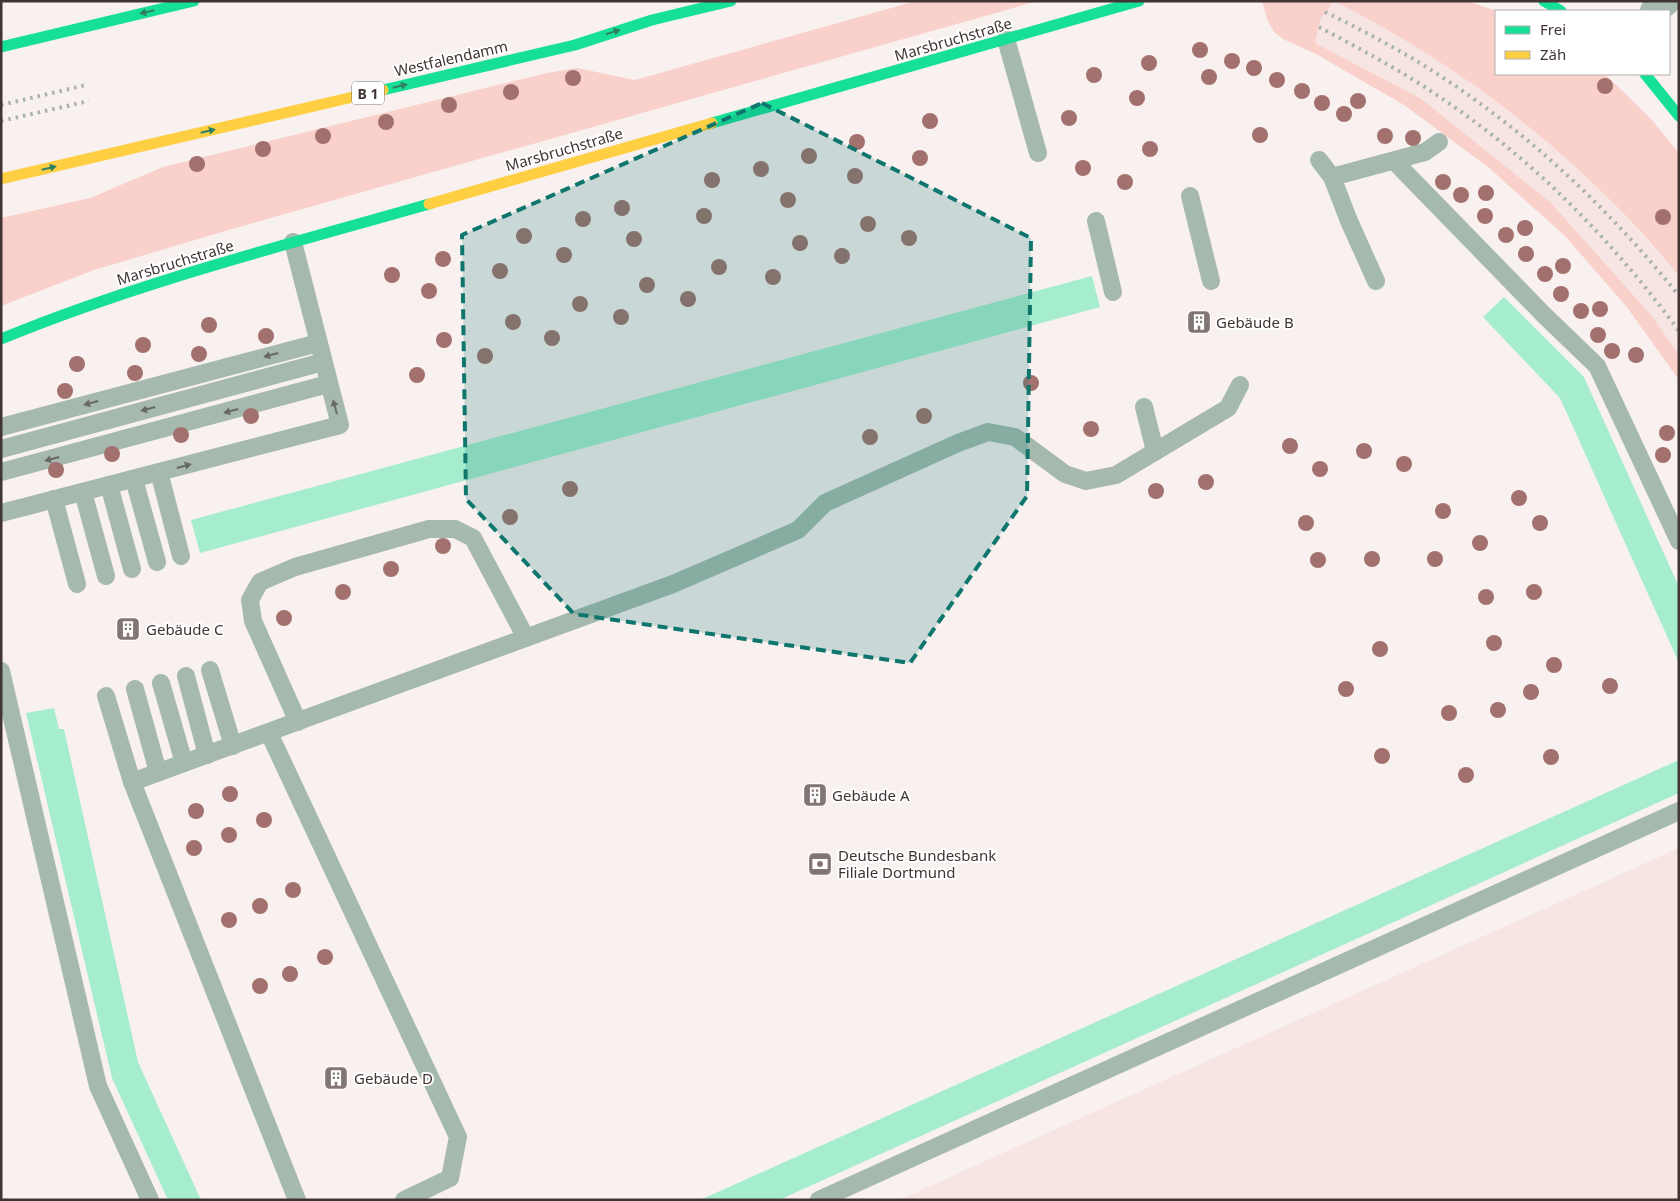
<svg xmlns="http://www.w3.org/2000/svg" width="1680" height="1201" font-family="'Noto Sans',sans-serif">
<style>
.built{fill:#f6e5e2}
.green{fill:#f9d1ca}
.water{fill:#a6edce}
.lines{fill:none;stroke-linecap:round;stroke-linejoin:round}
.lane{stroke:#a6b9af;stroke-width:18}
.street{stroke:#a6b9af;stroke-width:28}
.fast{stroke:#16e098;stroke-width:11}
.slow{stroke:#ffcf43;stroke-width:11}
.rail{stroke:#a9b2ac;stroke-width:4;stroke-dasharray:2.5 5;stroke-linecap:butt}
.tree{fill:#a2716d}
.oneway{fill:#2e8160}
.oneway2{fill:#696964}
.marked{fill:#0f766e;fill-opacity:0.2;stroke:#0f766e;stroke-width:4;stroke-dasharray:10 6;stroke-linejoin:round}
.labels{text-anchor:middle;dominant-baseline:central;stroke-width:4;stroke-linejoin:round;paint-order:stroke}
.shield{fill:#fff;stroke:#7a7170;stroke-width:1}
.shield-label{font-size:14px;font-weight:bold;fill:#413432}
.street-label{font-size:15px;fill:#413432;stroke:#fff}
.poi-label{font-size:15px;fill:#413432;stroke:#fff;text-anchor:start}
</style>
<rect width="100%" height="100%" fill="#f8f1f0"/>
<g class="built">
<path d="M1334,1L1384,27L1437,59L1518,116L1573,162L1608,197L1679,276V355L1652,316L1551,203L1420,98L1315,43L1321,18Z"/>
<path d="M1679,848V1200H899Z"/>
</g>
<g class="green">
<path d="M916,1H1038L232,229L94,270L1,306V218L90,198L163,167L547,73L577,68L635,80Z"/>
<path d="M1262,1H1467L1497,11L1496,74H1605L1651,119L1679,153V276C1584,160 1468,69 1334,1L1321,18L1315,43L1420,98L1551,203L1652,316L1679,355V380L1626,306L1565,236L1488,167L1404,105L1316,54L1283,39L1274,32L1267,19Z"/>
</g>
<g class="water">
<path d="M1092,276L1100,307L200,553L191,520Z"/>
<path d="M1504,297L1584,377L1679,587V663L1560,398L1483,317Z"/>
<path d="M54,708L59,729H64L138,1062L201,1200H168L112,1078L26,713Z"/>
<path d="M1679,760V793L779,1200H700Z"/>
</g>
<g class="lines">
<g class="lane">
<path d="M1006,39L1038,153"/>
<path d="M1319,160L1332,177L1425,152L1439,142"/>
<path d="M1394,161L1544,315L1597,366L1679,541"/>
<path d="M1332,177L1349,221L1376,281"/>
<path d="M1190,196L1211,281"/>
<path d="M1096,221L1113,292"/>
<path d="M1144,407L1155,451"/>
<path d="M1,427L318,343"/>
<path d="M1,449L323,362"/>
<path d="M1,472L328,384"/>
<path d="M159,472L181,556"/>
<path d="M134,479L157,562"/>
<path d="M109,485L132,569"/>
<path d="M83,492L106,576"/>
<path d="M54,499L77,584"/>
<path d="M1,513L340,425L293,242"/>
<path d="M210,670L233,746"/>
<path d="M1,671L98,1086L150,1200"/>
<path d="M186,676L207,755"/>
<path d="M161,683L184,763"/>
<path d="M135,689L158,772"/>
<path d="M106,696L132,782"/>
<path d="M298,722L253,621L250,600L260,582L295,567L429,529H455L473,538L526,638"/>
<path d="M269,733L458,1137L450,1178L404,1200"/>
<path d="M297,1200L132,782L673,584L798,530L825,503L958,443L988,432L1015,437L1065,474L1086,481L1116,475L1228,408L1240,385"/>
<path d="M819,1200L1679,811"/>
</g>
<path class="street" d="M1654,11L1667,1"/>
<g class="fast">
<path d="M1544,1L1561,11"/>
<path d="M1,47L194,1"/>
<path d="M1645,74L1679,116"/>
<path d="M383,90L575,45L652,20L731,1"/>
<path d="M712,123L1139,1"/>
<path d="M1,339C139,282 286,245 429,204"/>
</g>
<g class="slow">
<path d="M1,179L383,90"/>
<path d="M429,204L712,123"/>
</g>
<g class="rail">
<path d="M1325,12C1356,27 1386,43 1415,60C1517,122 1605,203 1679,296"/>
<path d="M1319,27C1364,51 1409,75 1450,104C1540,166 1614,243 1679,331"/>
<path d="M1,105L86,85"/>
<path d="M1,121L89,101"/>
</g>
</g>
<g class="tree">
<circle cx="1200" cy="50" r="8"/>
<circle cx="1232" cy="61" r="8"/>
<circle cx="1149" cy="63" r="8"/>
<circle cx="1254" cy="68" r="8"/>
<circle cx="1094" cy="75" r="8"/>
<circle cx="1209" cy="77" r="8"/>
<circle cx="573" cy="78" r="8"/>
<circle cx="1277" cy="80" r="8"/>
<circle cx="1605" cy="86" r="8"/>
<circle cx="1302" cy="91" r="8"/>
<circle cx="511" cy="92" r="8"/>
<circle cx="1137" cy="98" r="8"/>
<circle cx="1358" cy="101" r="8"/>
<circle cx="1322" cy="103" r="8"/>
<circle cx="449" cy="105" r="8"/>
<circle cx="1344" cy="114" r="8"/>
<circle cx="1069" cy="118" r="8"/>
<circle cx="930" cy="121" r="8"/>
<circle cx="386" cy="122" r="8"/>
<circle cx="1260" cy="135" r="8"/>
<circle cx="323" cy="136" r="8"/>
<circle cx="1385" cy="136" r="8"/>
<circle cx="1413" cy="138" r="8"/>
<circle cx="857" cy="142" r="8"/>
<circle cx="263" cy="149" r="8"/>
<circle cx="1150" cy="149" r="8"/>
<circle cx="809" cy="156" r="8"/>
<circle cx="920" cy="158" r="8"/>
<circle cx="197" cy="164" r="8"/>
<circle cx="1083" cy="168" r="8"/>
<circle cx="761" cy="169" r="8"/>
<circle cx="855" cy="176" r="8"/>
<circle cx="712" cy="180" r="8"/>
<circle cx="1125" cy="182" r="8"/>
<circle cx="1443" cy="182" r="8"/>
<circle cx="1486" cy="193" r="8"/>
<circle cx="1461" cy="195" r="8"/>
<circle cx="788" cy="200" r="8"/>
<circle cx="622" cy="208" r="8"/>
<circle cx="704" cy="216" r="8"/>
<circle cx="1485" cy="216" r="8"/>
<circle cx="1663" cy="217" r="8"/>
<circle cx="583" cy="219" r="8"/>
<circle cx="868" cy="224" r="8"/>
<circle cx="1525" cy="228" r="8"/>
<circle cx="1506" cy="235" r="8"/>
<circle cx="524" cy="236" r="8"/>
<circle cx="909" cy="238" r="8"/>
<circle cx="634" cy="239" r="8"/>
<circle cx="800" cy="243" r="8"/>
<circle cx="1526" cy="254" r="8"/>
<circle cx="564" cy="255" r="8"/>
<circle cx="842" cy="256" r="8"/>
<circle cx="443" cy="259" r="8"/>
<circle cx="1563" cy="266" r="8"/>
<circle cx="719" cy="267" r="8"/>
<circle cx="500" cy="271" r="8"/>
<circle cx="1545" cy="274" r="8"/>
<circle cx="392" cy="275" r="8"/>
<circle cx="773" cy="277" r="8"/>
<circle cx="647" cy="285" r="8"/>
<circle cx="429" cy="291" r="8"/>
<circle cx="1561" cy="294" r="8"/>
<circle cx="688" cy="299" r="8"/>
<circle cx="580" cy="304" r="8"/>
<circle cx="1600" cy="309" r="8"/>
<circle cx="1581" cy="311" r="8"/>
<circle cx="621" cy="317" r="8"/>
<circle cx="513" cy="322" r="8"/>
<circle cx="209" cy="325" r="8"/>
<circle cx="1598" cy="335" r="8"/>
<circle cx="266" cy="336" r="8"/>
<circle cx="552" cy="338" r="8"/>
<circle cx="444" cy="340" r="8"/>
<circle cx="143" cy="345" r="8"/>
<circle cx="1612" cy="351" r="8"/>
<circle cx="199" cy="354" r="8"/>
<circle cx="1636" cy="355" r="8"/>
<circle cx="485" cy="356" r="8"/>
<circle cx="77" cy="364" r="8"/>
<circle cx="135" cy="373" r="8"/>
<circle cx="417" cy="375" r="8"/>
<circle cx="1031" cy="383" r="8"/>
<circle cx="65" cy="391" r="8"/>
<circle cx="251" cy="416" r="8"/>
<circle cx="924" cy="416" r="8"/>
<circle cx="1091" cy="429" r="8"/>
<circle cx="1667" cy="433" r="8"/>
<circle cx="181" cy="435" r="8"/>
<circle cx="870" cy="437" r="8"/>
<circle cx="1290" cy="446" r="8"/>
<circle cx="1364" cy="451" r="8"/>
<circle cx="112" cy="454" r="8"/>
<circle cx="1663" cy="455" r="8"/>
<circle cx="1404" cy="464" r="8"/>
<circle cx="1320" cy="469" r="8"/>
<circle cx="56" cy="470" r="8"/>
<circle cx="1206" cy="482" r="8"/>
<circle cx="570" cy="489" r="8"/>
<circle cx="1156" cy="491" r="8"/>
<circle cx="1519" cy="498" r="8"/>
<circle cx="1443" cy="511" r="8"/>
<circle cx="510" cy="517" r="8"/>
<circle cx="1306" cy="523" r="8"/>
<circle cx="1540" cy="523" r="8"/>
<circle cx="1480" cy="543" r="8"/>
<circle cx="443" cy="546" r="8"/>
<circle cx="1372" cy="559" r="8"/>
<circle cx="1435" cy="559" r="8"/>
<circle cx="1318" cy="560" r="8"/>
<circle cx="391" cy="569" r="8"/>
<circle cx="343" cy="592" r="8"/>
<circle cx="1534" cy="592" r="8"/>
<circle cx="1486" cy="597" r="8"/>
<circle cx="284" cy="618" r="8"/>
<circle cx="1494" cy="643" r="8"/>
<circle cx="1380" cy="649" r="8"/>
<circle cx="1554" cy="665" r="8"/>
<circle cx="1610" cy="686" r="8"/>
<circle cx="1346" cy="689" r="8"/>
<circle cx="1531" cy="692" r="8"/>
<circle cx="1498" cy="710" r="8"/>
<circle cx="1449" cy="713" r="8"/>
<circle cx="1382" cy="756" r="8"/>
<circle cx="1551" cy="757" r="8"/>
<circle cx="1466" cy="775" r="8"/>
<circle cx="230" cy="794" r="8"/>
<circle cx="196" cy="811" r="8"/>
<circle cx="264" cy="820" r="8"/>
<circle cx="229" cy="835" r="8"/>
<circle cx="194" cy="848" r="8"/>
<circle cx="293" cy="890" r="8"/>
<circle cx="260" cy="906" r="8"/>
<circle cx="229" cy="920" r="8"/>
<circle cx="325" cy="957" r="8"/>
<circle cx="290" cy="974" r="8"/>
<circle cx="260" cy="986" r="8"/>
</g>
<defs><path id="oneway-solid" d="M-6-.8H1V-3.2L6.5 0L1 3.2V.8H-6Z" transform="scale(1.25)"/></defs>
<g class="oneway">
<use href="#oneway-solid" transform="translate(147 12) rotate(167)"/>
<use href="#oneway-solid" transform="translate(613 32) rotate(-18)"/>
<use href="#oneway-solid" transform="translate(400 86) rotate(-13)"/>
<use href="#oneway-solid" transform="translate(208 131) rotate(-13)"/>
<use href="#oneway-solid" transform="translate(49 168) rotate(-13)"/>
</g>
<g class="oneway2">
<use href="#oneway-solid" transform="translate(271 355) rotate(165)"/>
<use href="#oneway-solid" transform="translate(91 403) rotate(165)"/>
<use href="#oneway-solid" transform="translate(335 407) rotate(-105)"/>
<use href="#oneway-solid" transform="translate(148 409) rotate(165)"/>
<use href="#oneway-solid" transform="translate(231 411) rotate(165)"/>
<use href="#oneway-solid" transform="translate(52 459) rotate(165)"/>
<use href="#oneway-solid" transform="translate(184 466) rotate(-15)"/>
</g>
<path class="marked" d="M762,103L1031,238L1027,496L910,663L574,614L466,499L462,235Z"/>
<defs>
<symbol id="building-square" viewBox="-11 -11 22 22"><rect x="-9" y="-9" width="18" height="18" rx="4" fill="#817674" stroke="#fff"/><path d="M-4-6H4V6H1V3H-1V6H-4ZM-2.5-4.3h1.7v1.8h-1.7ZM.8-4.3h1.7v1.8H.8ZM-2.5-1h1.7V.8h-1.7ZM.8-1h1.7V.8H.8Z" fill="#fff"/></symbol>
<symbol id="bank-square" viewBox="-11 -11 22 22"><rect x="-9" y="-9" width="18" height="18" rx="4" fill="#817674" stroke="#fff"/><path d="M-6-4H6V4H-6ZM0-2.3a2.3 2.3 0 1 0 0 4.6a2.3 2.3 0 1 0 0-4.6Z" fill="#fff"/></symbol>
</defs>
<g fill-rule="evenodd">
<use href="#building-square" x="1185" y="308" width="28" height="28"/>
<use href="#building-square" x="114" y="615" width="28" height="28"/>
<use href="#building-square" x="801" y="781" width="28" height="28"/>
<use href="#bank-square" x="806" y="850" width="28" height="28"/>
<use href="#building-square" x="322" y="1064" width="28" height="28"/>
</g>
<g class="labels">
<rect class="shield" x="352" y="81.5" width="32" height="23" rx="4"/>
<g class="shield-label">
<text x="368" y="93">B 1</text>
</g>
<g class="street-label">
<text transform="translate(953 39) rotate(-16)">Marsbruchstraße</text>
<text transform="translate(451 58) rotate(-13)">Westfalendamm</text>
<text transform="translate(564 149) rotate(-16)">Marsbruchstraße</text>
<text transform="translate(175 262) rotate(-17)">Marsbruchstraße</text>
</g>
<g class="poi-label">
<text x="1216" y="322">Gebäude B</text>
<text x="146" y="629">Gebäude C</text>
<text x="832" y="795">Gebäude A</text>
<text x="838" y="855">Deutsche Bundesbank<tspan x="838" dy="17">Filiale Dortmund</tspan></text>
<text x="354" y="1078">Gebäude D</text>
</g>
</g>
<rect width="1680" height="1201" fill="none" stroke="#413432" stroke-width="5"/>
<rect x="1495" y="10" width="175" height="65" fill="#ffffff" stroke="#b3aead"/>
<rect x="1505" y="26" width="25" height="8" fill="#16e098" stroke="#b3aead"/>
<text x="1540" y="35" font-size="15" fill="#413432">Frei</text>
<rect x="1505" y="51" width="25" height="8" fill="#ffcf43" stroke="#b3aead"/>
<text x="1540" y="60" font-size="15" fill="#413432">Zäh</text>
</svg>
